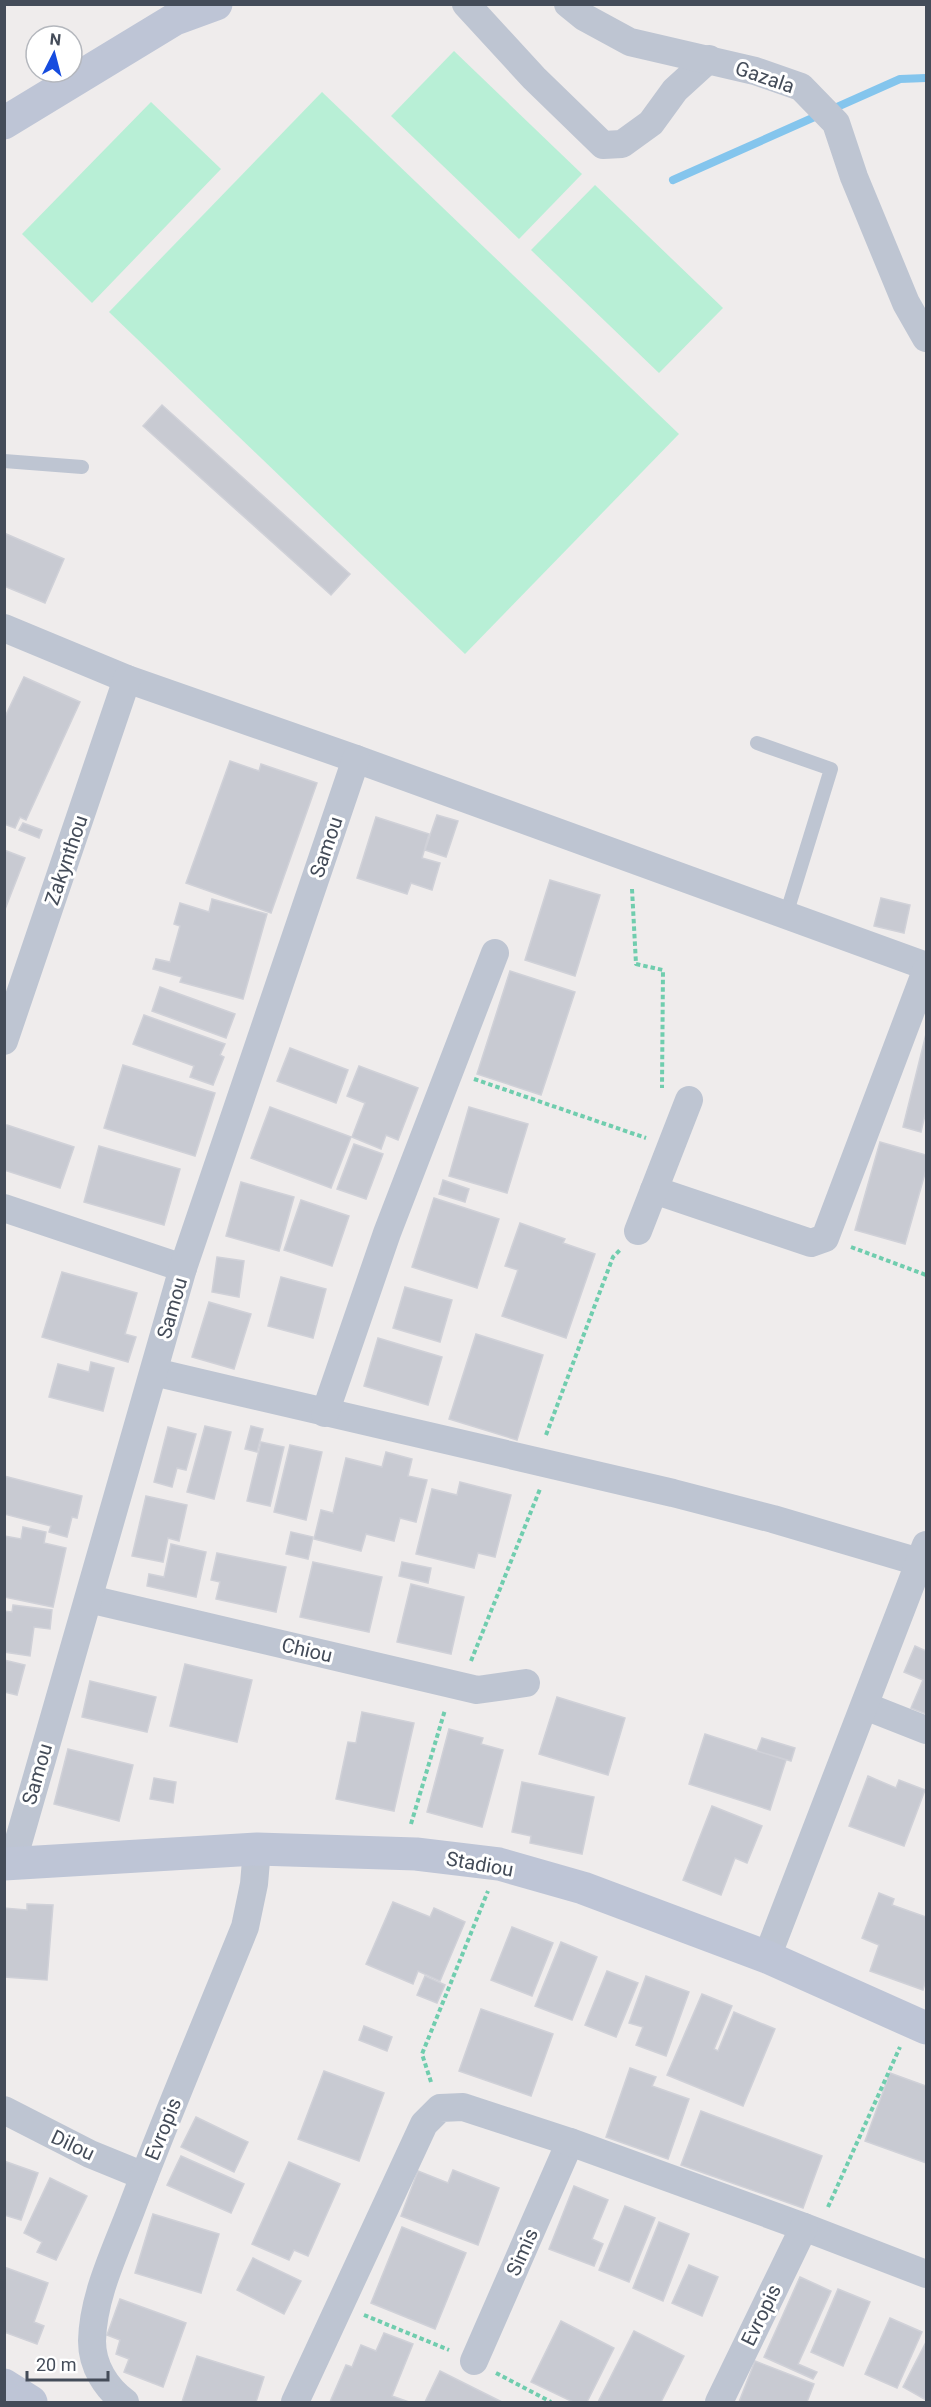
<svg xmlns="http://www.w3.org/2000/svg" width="931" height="2407" font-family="Roboto,sans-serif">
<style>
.park{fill:#b8efd6}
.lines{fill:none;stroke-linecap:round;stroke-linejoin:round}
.stream{stroke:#84c5ed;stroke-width:8}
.building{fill:#c8cad2;stroke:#d0d1d8;stroke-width:1.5}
.path{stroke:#70cdae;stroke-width:4;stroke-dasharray:4.5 3;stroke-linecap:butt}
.lane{stroke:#bec5d2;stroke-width:14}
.street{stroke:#bec5d2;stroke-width:28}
.secondary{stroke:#bec5d6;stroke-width:33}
.labels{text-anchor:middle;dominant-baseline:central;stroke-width:6;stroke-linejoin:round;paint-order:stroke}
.street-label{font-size:20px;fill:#444c59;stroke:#fff}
</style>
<rect width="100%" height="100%" fill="#efecec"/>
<g class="park">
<path d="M454,51L582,174L519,239L391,116Z"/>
<path d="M322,92L679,434L465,654L109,312Z"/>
<path d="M151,102L221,169L92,303L22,234Z"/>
<path d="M595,185L723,308L659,373L531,250Z"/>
</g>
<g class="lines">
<path class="stream" d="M673,180L900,79L926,78"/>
</g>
<g class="building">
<path d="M162,405L350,574L331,595L143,426Z"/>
<path d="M4,533L64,559L45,603L4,586Z"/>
<path d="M24,677L80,702L26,820L20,817L15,828L4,824V719Z"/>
<path d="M230,761L259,771L261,764L317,783L271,913L186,883Z"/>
<path d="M437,815L458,821L446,857L425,850Z"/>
<path d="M376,817L429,834L422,858L440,863L432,890L411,883L407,894L357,878Z"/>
<path d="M23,823L42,830L39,838L19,830Z"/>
<path d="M4,850L25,858L4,912Z"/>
<path d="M550,880L600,895L575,976L525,960Z"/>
<path d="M881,898L910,905L904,933L874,926Z"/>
<path d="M212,899L267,914L243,999L180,982L182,977L153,969L156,959L170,962L180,926L174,924L180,903L209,912Z"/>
<path d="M510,971L575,992L541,1095L477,1074Z"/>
<path d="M160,987L235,1014L226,1038L152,1011Z"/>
<path d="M144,1015L225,1044L220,1055L224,1057L213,1085L190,1077L194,1066L133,1044Z"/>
<path d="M926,1034V1111L921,1132L903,1127Z"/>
<path d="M290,1048L348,1070L336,1103L277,1081Z"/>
<path d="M123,1065L215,1093L195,1156L104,1128Z"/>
<path d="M359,1066L418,1088L398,1140L386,1135L381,1149L352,1137L365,1103L347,1096Z"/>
<path d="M270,1107L351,1137L331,1188L251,1158Z"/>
<path d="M469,1107L528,1124L507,1193L449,1176Z"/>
<path d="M7,1125L74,1147L60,1188L4,1170V1133Z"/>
<path d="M880,1142L926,1155V1170L905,1244L855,1230Z"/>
<path d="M354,1144L383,1154L366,1199L337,1189Z"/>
<path d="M99,1146L180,1169L164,1225L84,1202Z"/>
<path d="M443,1180L469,1189L465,1202L439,1194Z"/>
<path d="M241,1182L294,1197L279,1251L226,1236Z"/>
<path d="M434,1198L499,1219L477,1288L412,1267Z"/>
<path d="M301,1200L349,1216L332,1266L284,1250Z"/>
<path d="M520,1223L565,1239L563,1243L595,1254L566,1338L502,1316L518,1270L505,1266Z"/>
<path d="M217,1257L244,1261L239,1297L212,1292Z"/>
<path d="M62,1272L137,1293L125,1334L136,1337L128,1362L42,1337Z"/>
<path d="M281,1277L326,1289L313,1338L268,1326Z"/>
<path d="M405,1287L452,1300L440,1342L393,1328Z"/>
<path d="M209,1302L251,1314L234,1369L192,1357Z"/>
<path d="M476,1334L543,1355L517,1440L449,1419Z"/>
<path d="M378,1338L442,1357L428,1405L364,1386Z"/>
<path d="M91,1362L114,1368L103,1411L49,1397L58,1364L89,1372Z"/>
<path d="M205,1426L231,1432L214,1499L187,1492Z"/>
<path d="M251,1426L263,1429L257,1452L245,1449Z"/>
<path d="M168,1427L196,1434L186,1470L177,1468L172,1487L154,1482Z"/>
<path d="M261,1442L284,1447L270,1506L247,1501Z"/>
<path d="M290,1445L322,1452L306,1520L274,1512Z"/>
<path d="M386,1452L412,1459L408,1476L427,1480L416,1522L400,1518L394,1541L366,1534L361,1551L314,1539L321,1510L333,1513L346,1458L382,1467Z"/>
<path d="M4,1476L82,1496L77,1518L72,1517L67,1537L49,1532L51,1526L4,1514Z"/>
<path d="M460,1482L511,1495L495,1557L478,1553L474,1568L416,1554L432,1489L457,1495Z"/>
<path d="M146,1496L187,1505L179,1541L168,1538L163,1562L132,1556Z"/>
<path d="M23,1527L46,1532L44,1543L66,1548L53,1607L4,1597V1536L21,1539Z"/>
<path d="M291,1532L313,1537L308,1559L286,1554Z"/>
<path d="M171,1544L206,1552L196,1597L147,1586L149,1574L164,1577Z"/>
<path d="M217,1553L286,1567L276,1612L216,1599L220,1582L211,1580Z"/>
<path d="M313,1562L382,1577L369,1632L300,1617Z"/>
<path d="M402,1562L431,1568L428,1583L399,1576Z"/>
<path d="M411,1584L464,1597L451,1654L397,1642Z"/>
<path d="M13,1605L52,1610L50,1629L34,1627L30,1656L4,1652V1611L12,1612Z"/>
<path d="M915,1646L926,1651V1714L911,1708L923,1680L904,1672Z"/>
<path d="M4,1660L25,1665L17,1695L4,1692Z"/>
<path d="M185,1664L252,1680L237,1742L170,1726Z"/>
<path d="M90,1681L156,1697L147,1732L82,1717Z"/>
<path d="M557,1697L625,1718L608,1775L539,1754Z"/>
<path d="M362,1712L414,1723L394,1811L336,1799L348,1742L356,1743Z"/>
<path d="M449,1729L483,1738L481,1744L503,1750L482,1827L427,1812Z"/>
<path d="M705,1734L786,1760L770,1810L689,1784Z"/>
<path d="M762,1738L795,1748L791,1761L757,1751Z"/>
<path d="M68,1749L133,1765L119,1821L54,1804Z"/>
<path d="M868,1776L896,1788L899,1780L925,1790L904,1846L849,1826Z"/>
<path d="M154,1778L176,1782L173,1803L150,1799Z"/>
<path d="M522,1782L594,1797L582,1854L530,1843L531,1836L512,1832Z"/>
<path d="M712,1806L762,1826L747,1863L735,1858L721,1895L683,1880Z"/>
<path d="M879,1893L894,1899L892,1905L926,1917V1980L923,1990L870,1971L879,1945L862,1938Z"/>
<path d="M393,1902L430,1917L434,1908L465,1922L440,1981L418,1971L413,1984L366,1964Z"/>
<path d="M27,1904L53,1905L47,1980L4,1977V1908L27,1910Z"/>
<path d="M512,1927L553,1943L532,1996L491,1980Z"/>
<path d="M561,1942L597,1957L572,2020L535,2006Z"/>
<path d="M607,1971L638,1983L616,2037L585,2025Z"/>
<path d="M425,1976L445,1985L437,2003L417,1995Z"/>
<path d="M646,1976L689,1992L666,2056L636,2045L643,2027L629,2023Z"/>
<path d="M702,1994L732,2006L714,2049L718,2051L734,2012L775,2029L743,2106L667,2075Z"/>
<path d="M481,2009L553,2034L531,2096L459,2071Z"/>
<path d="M364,2026L392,2037L387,2051L359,2040Z"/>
<path d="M630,2068L656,2077L652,2086L689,2099L668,2159L606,2137Z"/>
<path d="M324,2071L384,2093L359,2161L298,2139Z"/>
<path d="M890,2073L926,2086V2163L865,2141Z"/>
<path d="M701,2111L822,2156L803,2208L681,2165Z"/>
<path d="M196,2117L248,2142L234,2172L181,2147Z"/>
<path d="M181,2156L244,2184L231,2213L167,2185Z"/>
<path d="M4,2161L38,2173L21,2220L4,2215Z"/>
<path d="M289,2162L340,2184L308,2256L294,2250L289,2260L252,2244Z"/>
<path d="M453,2170L499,2188L478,2245L401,2216L418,2171L448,2183Z"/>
<path d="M50,2178L87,2196L56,2260L37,2252L42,2242L24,2233Z"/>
<path d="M574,2186L608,2200L592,2239L603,2244L594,2266L549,2249Z"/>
<path d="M625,2206L655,2218L629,2282L599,2270Z"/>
<path d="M153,2214L219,2234L201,2293L135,2273Z"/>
<path d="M659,2222L689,2234L663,2301L633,2288Z"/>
<path d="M402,2227L466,2253L435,2329L371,2303Z"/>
<path d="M253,2258L301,2281L284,2314L237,2290Z"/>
<path d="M689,2265L718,2277L702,2316L672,2303Z"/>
<path d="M4,2267L48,2283L34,2322L44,2326L37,2344L4,2332Z"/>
<path d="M800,2277L831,2291L798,2364L817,2372L813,2379L764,2357Z"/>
<path d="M838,2289L870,2302L843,2366L811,2352Z"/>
<path d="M120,2299L186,2323L163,2387L124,2372L129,2359L116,2354L120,2340L107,2335Z"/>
<path d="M890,2318L922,2332L897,2388L865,2374Z"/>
<path d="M561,2321L614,2348L587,2402H573L531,2382Z"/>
<path d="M634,2331L684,2356L661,2402H598Z"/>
<path d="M384,2333L413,2344L392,2396L409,2402H330L346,2365L352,2367L361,2345L376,2351Z"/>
<path d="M926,2342V2400L903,2387Z"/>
<path d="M197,2356L264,2377L256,2402H182Z"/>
<path d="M755,2361L814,2384L807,2402H739Z"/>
<path d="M440,2371L502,2402H425Z"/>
</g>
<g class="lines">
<g class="path">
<path d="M632,889L636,964L663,970L662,1088"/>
<path d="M474,1079L646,1138"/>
<path d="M851,1247L926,1275"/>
<path d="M546,1435L613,1257L620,1250"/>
<path d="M471,1661L540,1489"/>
<path d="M411,1824L445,1710"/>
<path d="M431,2082L422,2054L488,1891"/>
<path d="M828,2207L900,2047"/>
<path d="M364,2315L449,2350"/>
<path d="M496,2373L551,2402"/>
</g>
<g class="lane">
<path d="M4,461L82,467"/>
<path d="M757,743L831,769L786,915"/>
</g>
<g class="street">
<path d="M466,4L534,78L603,145L622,144L651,123L675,90L709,59"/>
<path d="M568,4L584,17L630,42L755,71L801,87L836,123L854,177L906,303L926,338"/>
<path d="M4,628L127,679L356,759L926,966"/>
<path d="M4,1041L127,679"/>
<path d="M654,1190L811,1243L825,1238L926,971"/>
<path d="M4,1208L183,1268"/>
<path d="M638,1231L689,1100"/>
<path d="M154,1372L673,1493L773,1519L919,1562"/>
<path d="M325,1413L387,1233L495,953"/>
<path d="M89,1599L477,1690L526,1683"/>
<path d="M865,1706L926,1730"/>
<path d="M12,1864L183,1268L356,759"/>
<path d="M767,1957L926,1545"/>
<path d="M4,2110L90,2154L144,2176"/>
<path d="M474,2361L570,2142"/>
<path d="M125,2402C106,2388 92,2366 92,2341C93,2296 115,2252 131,2210C167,2115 207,2021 245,1927L254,1884L257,1849"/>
<path d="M295,2402L424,2124L440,2108L463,2107L570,2142L804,2227L926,2274"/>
<path d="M719,2402L804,2227"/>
</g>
<g class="secondary">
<path d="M4,123L175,19L216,4"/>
<path d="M4,1864L257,1849L416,1854L499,1864L583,1888L767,1957L926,2028"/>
<path d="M4,2385L31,2402"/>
</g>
</g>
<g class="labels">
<g class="street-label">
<text transform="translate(765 77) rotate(19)">Gazala</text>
<text transform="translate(326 847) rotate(-71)">Samou</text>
<text transform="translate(66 860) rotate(-71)">Zakynthou</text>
<text transform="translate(172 1308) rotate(-74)">Samou</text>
<text transform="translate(307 1650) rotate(13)">Chiou</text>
<text transform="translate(37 1774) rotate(-74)">Samou</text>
<text transform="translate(480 1864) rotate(10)">Stadiou</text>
<text transform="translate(163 2129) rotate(-68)">Evropis</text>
<text transform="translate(73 2145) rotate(25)">Dilou</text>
<text transform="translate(522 2252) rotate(-66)">Simis</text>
<text transform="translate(761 2315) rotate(-64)">Evropis</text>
</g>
</g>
<rect width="931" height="2407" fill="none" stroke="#444c59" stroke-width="12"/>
<g transform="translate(54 54) rotate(6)"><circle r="28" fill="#ffffff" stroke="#b4b7bd" stroke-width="1.5"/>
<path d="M0-4.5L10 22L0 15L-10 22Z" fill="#164cdf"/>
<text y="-9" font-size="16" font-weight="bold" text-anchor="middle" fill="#444c59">N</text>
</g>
<path d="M27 2371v9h81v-9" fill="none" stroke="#444c59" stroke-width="3"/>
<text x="36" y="2371" font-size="18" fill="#444c59" stroke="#ffffff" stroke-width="4.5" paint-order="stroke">20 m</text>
</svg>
